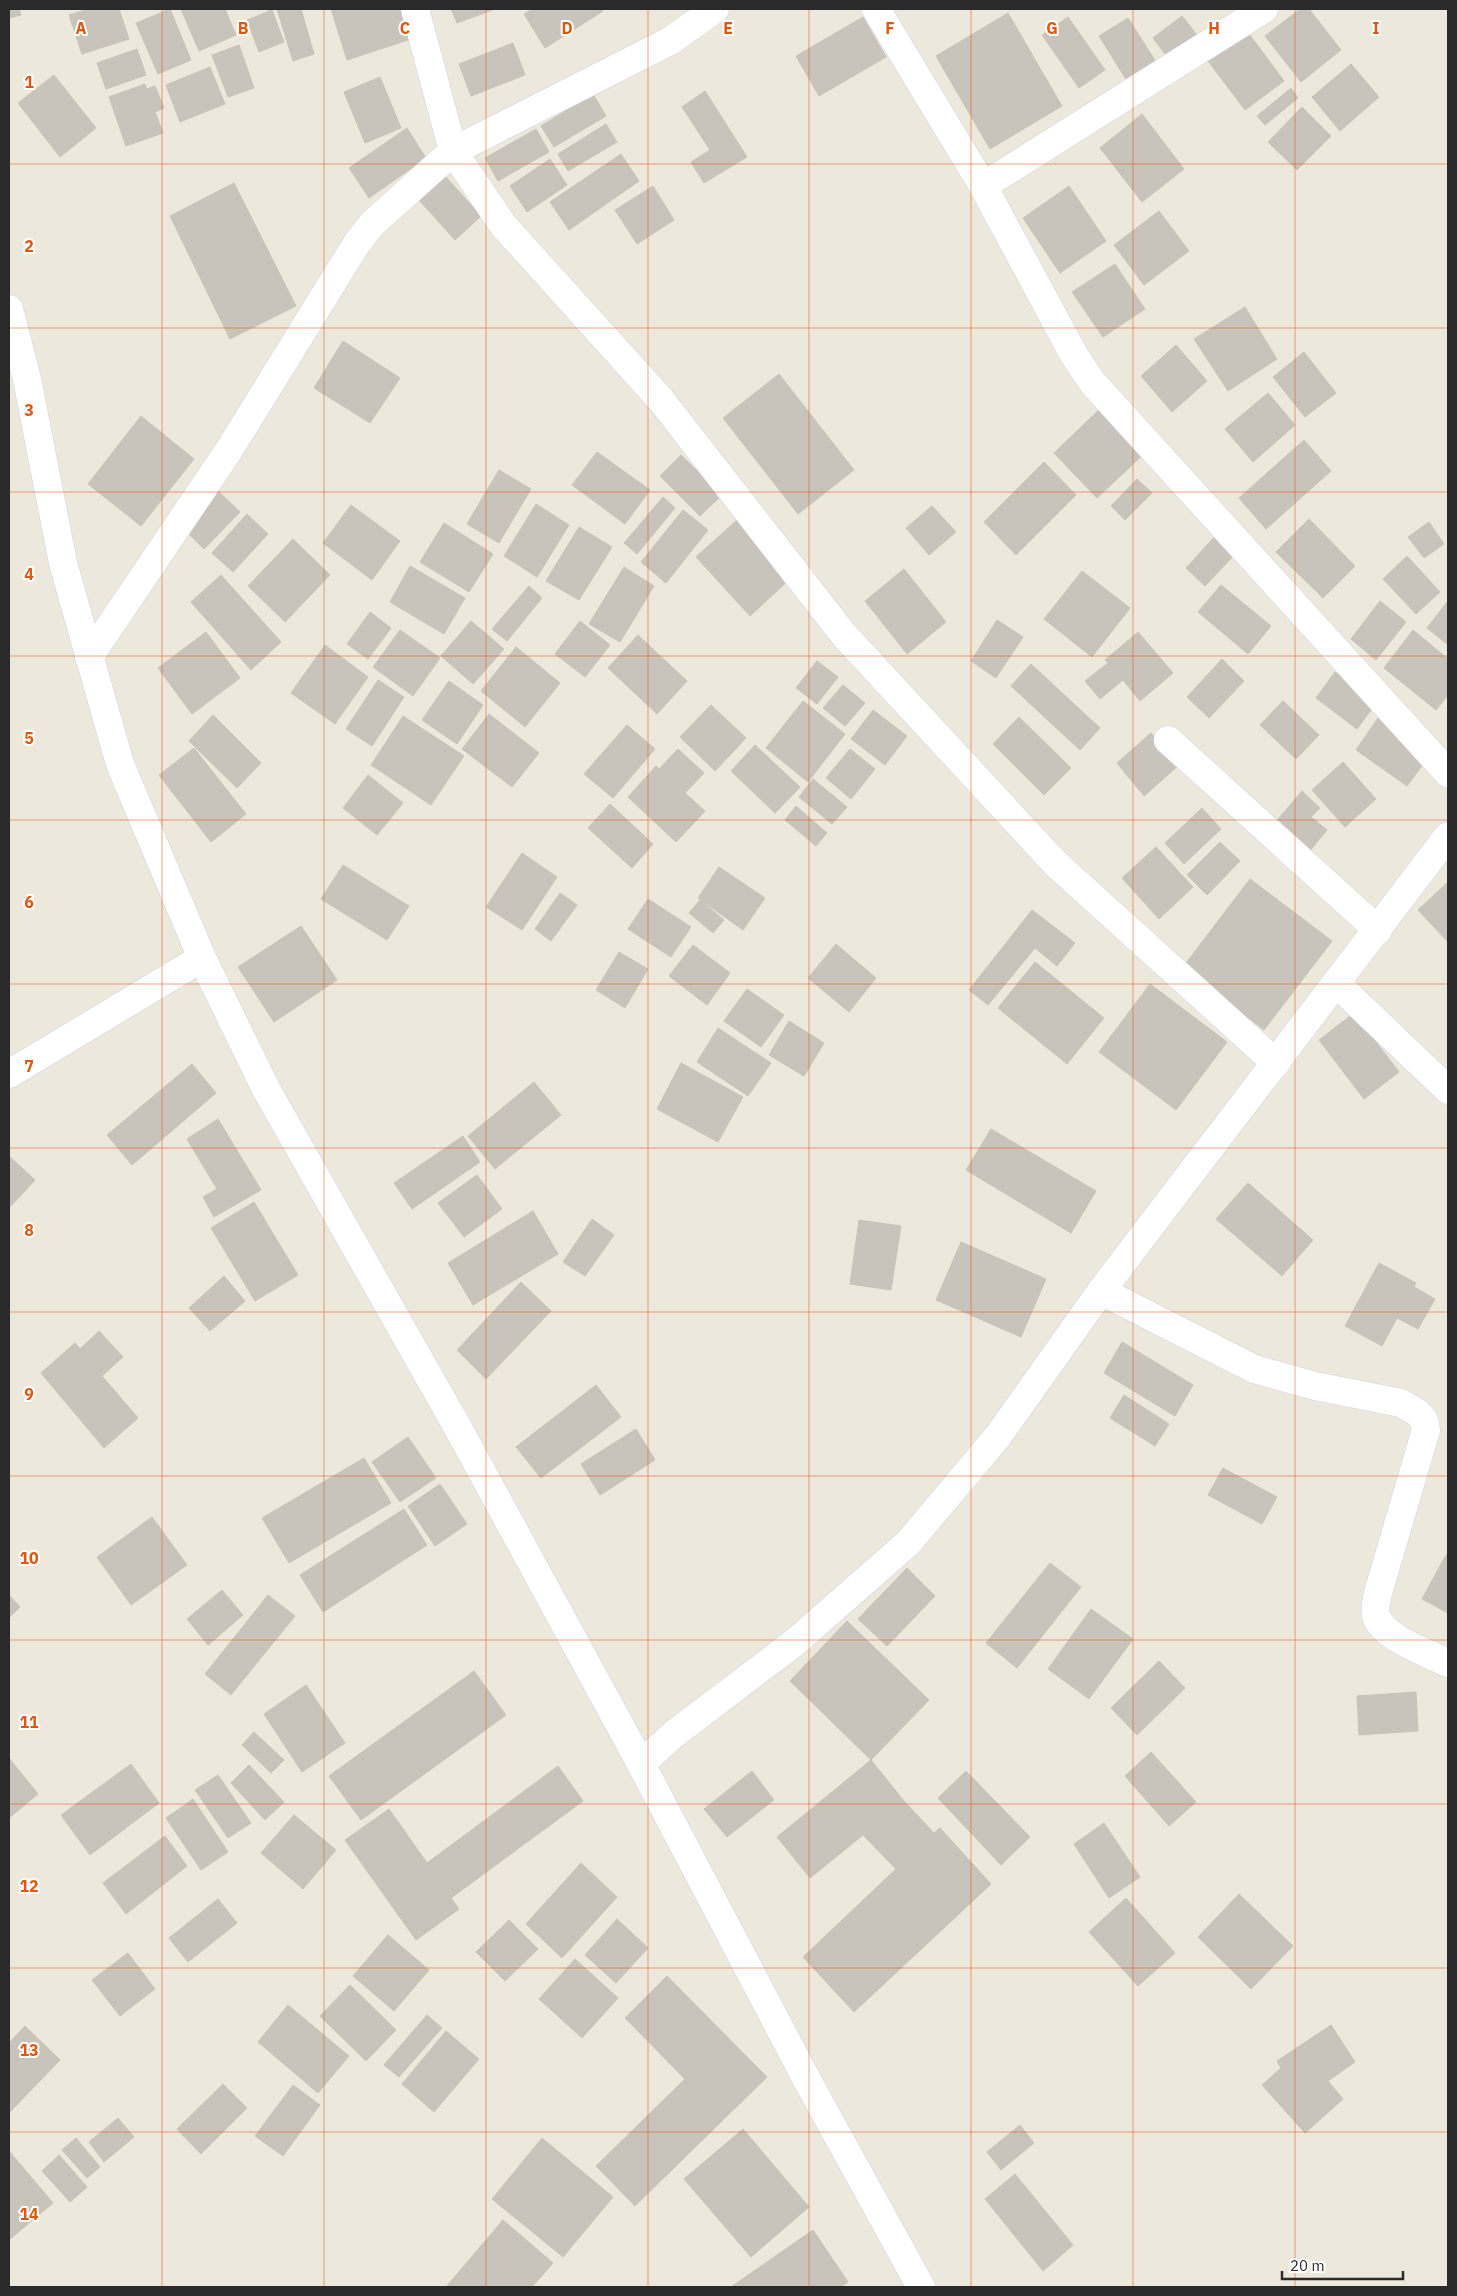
<svg xmlns="http://www.w3.org/2000/svg" width="1457" height="2296" font-family="'IBM Plex Sans',sans-serif">
<style>
.building{fill:#c8c4bb;stroke:#c8c4b5}
.lines{fill:none;stroke-linecap:round;stroke-linejoin:round}
.minor-casing{stroke:#d1d2e3;stroke-width:29}
.tertiary-casing{stroke:#d1d2e3;stroke-width:29}
.minor{stroke:#fff;stroke-width:28}
.tertiary{stroke:#fff;stroke-width:28}
.grid{fill:none;stroke:#de570e;stroke-width:1;stroke-opacity:0.55}
.grid-label{font-size:16px;text-anchor:middle;font-weight:bold;fill:#de570e;stroke:#fff;stroke-width:4;stroke-linejoin:round;paint-order:stroke}
</style>
<rect width="100%" height="100%" fill="#ede8dc"/>
<g class="building">
<path d="M9,9H19L21,15L9,18Z"/>
<path d="M89,9H119L129,39L82,54L69,15Z"/>
<path d="M170,9L191,60L158,74L136,23Z"/>
<path d="M181,9H225L236,35L199,51Z"/>
<path d="M277,9H301L314,54L293,61Z"/>
<path d="M331,9H401L411,39L347,60Z"/>
<path d="M451,9H495L457,23Z"/>
<path d="M533,9H601L603,11L545,48L524,14Z"/>
<path d="M1300,9H1309L1341,50L1301,82L1265,36Z"/>
<path d="M272,10L284,42L259,52L247,20Z"/>
<path d="M1008,13L1062,106L990,149L936,56Z"/>
<path d="M1182,16L1201,40L1172,63L1153,38Z"/>
<path d="M863,17L886,57L819,96L796,56Z"/>
<path d="M1068,17L1105,70L1079,88L1042,35Z"/>
<path d="M1128,18L1158,65L1129,84L1099,36Z"/>
<path d="M1244,27L1284,81L1245,110L1205,57Z"/>
<path d="M513,43L525,75L471,96L459,64Z"/>
<path d="M239,45L254,88L228,97L212,55Z"/>
<path d="M137,49L146,75L106,89L97,63Z"/>
<path d="M1351,64L1379,97L1340,131L1312,97Z"/>
<path d="M210,67L225,104L180,122L166,85Z"/>
<path d="M54,75L96,128L60,157L18,103Z"/>
<path d="M380,77L401,128L365,143L344,92Z"/>
<path d="M145,84L147,89L155,86L164,108L155,112L163,133L126,146L109,97Z"/>
<path d="M1291,88L1298,98L1265,125L1257,116Z"/>
<path d="M705,91L747,157L704,183L691,162L710,150L682,107Z"/>
<path d="M593,94L606,116L554,147L541,126Z"/>
<path d="M1302,107L1331,136L1297,170L1268,142Z"/>
<path d="M1142,114L1184,169L1142,202L1100,148Z"/>
<path d="M606,124L617,142L568,171L558,154Z"/>
<path d="M407,128L426,158L369,198L349,168Z"/>
<path d="M536,129L549,152L498,181L485,158Z"/>
<path d="M621,154L639,181L569,230L550,202Z"/>
<path d="M550,159L567,185L527,212L510,186Z"/>
<path d="M445,176L481,216L455,240L419,200Z"/>
<path d="M234,183L296,306L230,339L170,216Z"/>
<path d="M653,186L674,220L637,244L615,210Z"/>
<path d="M1069,186L1106,241L1060,273L1023,218Z"/>
<path d="M1159,211L1189,251L1144,285L1114,245Z"/>
<path d="M1115,264L1145,309L1103,337L1072,292Z"/>
<path d="M1245,307L1277,359L1228,391L1194,339Z"/>
<path d="M343,341L400,378L370,423L314,388Z"/>
<path d="M1176,345L1207,381L1172,412L1141,376Z"/>
<path d="M1304,352L1336,393L1305,417L1273,377Z"/>
<path d="M779,374L854,470L798,514L723,418Z"/>
<path d="M1268,393L1295,425L1253,462L1225,429Z"/>
<path d="M1104,405L1148,450L1097,498L1054,453Z"/>
<path d="M141,416L194,459L141,526L88,484Z"/>
<path d="M1304,440L1331,471L1266,529L1239,498Z"/>
<path d="M597,452L650,490L625,524L572,485Z"/>
<path d="M681,455L722,495L700,516L660,476Z"/>
<path d="M1044,462L1076,495L1016,555L984,522Z"/>
<path d="M499,470L531,489L499,543L467,524Z"/>
<path d="M1137,479L1152,493L1125,520L1111,506Z"/>
<path d="M217,490L240,512L204,549L182,527Z"/>
<path d="M663,497L675,508L637,554L624,543Z"/>
<path d="M536,504L569,525L537,577L504,556Z"/>
<path d="M351,505L400,541L372,580L323,543Z"/>
<path d="M932,506L956,532L929,555L906,528Z"/>
<path d="M683,510L708,530L666,583L641,562Z"/>
<path d="M247,514L268,534L233,572L212,553Z"/>
<path d="M1309,519L1355,566L1323,598L1276,552Z"/>
<path d="M737,520L791,578L750,616L696,557Z"/>
<path d="M1429,522L1444,544L1424,558L1408,537Z"/>
<path d="M444,523L493,554L469,592L420,562Z"/>
<path d="M579,527L612,547L579,600L546,581Z"/>
<path d="M1219,532L1238,551L1205,586L1186,568Z"/>
<path d="M293,539L330,575L285,622L248,586Z"/>
<path d="M1407,556L1440,592L1416,614L1383,579Z"/>
<path d="M410,566L465,598L444,634L390,602Z"/>
<path d="M624,567L654,586L620,642L589,624Z"/>
<path d="M904,569L946,622L907,654L865,601Z"/>
<path d="M1082,571L1130,608L1092,657L1044,619Z"/>
<path d="M221,575L281,642L251,670L191,602Z"/>
<path d="M1221,585L1271,626L1248,654L1198,612Z"/>
<path d="M529,586L542,598L507,641L492,629Z"/>
<path d="M1380,601L1406,622L1376,660L1351,639Z"/>
<path d="M1448,601V645L1427,628Z"/>
<path d="M370,612L391,628L368,659L347,644Z"/>
<path d="M997,620L1023,637L996,678L971,661Z"/>
<path d="M471,621L504,649L473,684L441,656Z"/>
<path d="M580,621L610,645L585,677L555,654Z"/>
<path d="M400,630L440,658L413,696L373,667Z"/>
<path d="M1413,630L1448,659V695L1436,710L1384,668Z"/>
<path d="M206,632L240,678L192,714L158,668Z"/>
<path d="M1138,632L1173,673L1140,701L1123,680L1100,699L1085,681L1108,663L1105,660Z"/>
<path d="M638,635L687,681L657,714L608,668Z"/>
<path d="M325,645L368,677L335,724L291,693Z"/>
<path d="M516,647L560,683L525,727L481,691Z"/>
<path d="M1222,659L1244,681L1209,718L1187,697Z"/>
<path d="M817,661L838,677L817,704L796,688Z"/>
<path d="M1031,664L1100,728L1080,750L1011,686Z"/>
<path d="M1335,672L1377,702L1357,729L1316,698Z"/>
<path d="M378,680L404,697L372,746L346,729Z"/>
<path d="M449,681L483,705L457,744L422,720Z"/>
<path d="M843,685L865,703L845,726L823,708Z"/>
<path d="M803,701L845,734L808,782L766,748Z"/>
<path d="M1283,701L1319,735L1296,759L1260,725Z"/>
<path d="M711,705L746,738L715,771L680,737Z"/>
<path d="M873,710L907,736L885,765L851,739Z"/>
<path d="M489,714L539,753L512,787L462,749Z"/>
<path d="M213,715L261,763L237,788L189,741Z"/>
<path d="M403,716L464,756L431,805L371,765Z"/>
<path d="M1019,717L1071,768L1044,795L993,744Z"/>
<path d="M1378,718L1430,755L1407,786L1356,750Z"/>
<path d="M627,725L655,749L613,798L584,774Z"/>
<path d="M1151,733L1178,766L1144,796L1117,763Z"/>
<path d="M755,745L800,787L775,813L731,771Z"/>
<path d="M194,748L246,814L211,842L159,775Z"/>
<path d="M678,749L704,773L685,793L705,811L676,842L628,797L656,766L659,769Z"/>
<path d="M850,749L875,769L851,799L826,778Z"/>
<path d="M1343,762L1376,799L1345,827L1312,790Z"/>
<path d="M368,775L403,803L377,835L343,808Z"/>
<path d="M813,779L847,807L832,824L799,797Z"/>
<path d="M1302,791L1320,808L1311,817L1327,830L1308,853L1273,825Z"/>
<path d="M610,804L653,844L632,868L588,828Z"/>
<path d="M796,806L827,833L816,846L785,820Z"/>
<path d="M1202,808L1221,829L1184,864L1165,843Z"/>
<path d="M1220,842L1240,861L1207,895L1187,875Z"/>
<path d="M1156,847L1193,887L1159,919L1122,878Z"/>
<path d="M522,853L557,877L522,930L486,907Z"/>
<path d="M343,865L409,906L387,940L321,899Z"/>
<path d="M719,867L765,898L743,930L698,898Z"/>
<path d="M1250,879L1332,941L1264,1030L1183,967Z"/>
<path d="M1448,882V942L1418,910Z"/>
<path d="M560,893L577,905L551,941L535,929Z"/>
<path d="M648,899L691,927L671,957L628,929Z"/>
<path d="M700,900L724,920L713,933L689,913Z"/>
<path d="M1032,910L1075,943L1057,966L1035,948L988,1005L969,990Z"/>
<path d="M301,926L337,980L274,1022L238,967Z"/>
<path d="M836,944L876,978L849,1012L808,978Z"/>
<path d="M693,945L730,973L707,1005L669,976Z"/>
<path d="M619,952L648,969L625,1008L596,990Z"/>
<path d="M1035,962L1104,1018L1067,1064L998,1008Z"/>
<path d="M1150,984L1227,1042L1176,1110L1099,1052Z"/>
<path d="M747,989L784,1015L761,1047L724,1021Z"/>
<path d="M1354,1013L1399,1072L1364,1099L1319,1040Z"/>
<path d="M789,1021L824,1043L804,1076L769,1055Z"/>
<path d="M718,1028L771,1063L748,1096L697,1062Z"/>
<path d="M681,1063L743,1097L718,1142L657,1109Z"/>
<path d="M192,1064L216,1093L132,1165L107,1135Z"/>
<path d="M534,1082L561,1115L495,1169L468,1136Z"/>
<path d="M218,1119L261,1190L214,1217L203,1197L217,1189L187,1139Z"/>
<path d="M991,1129L1096,1191L1071,1233L966,1170Z"/>
<path d="M463,1136L480,1162L412,1209L394,1183Z"/>
<path d="M9,1156L35,1180L9,1208Z"/>
<path d="M477,1175L502,1209L464,1237L438,1203Z"/>
<path d="M1248,1183L1313,1240L1282,1276L1216,1219Z"/>
<path d="M254,1202L298,1275L255,1301L211,1228Z"/>
<path d="M533,1211L558,1254L473,1305L448,1263Z"/>
<path d="M592,1219L614,1235L585,1276L563,1262Z"/>
<path d="M859,1220L901,1226L891,1290L850,1284Z"/>
<path d="M961,1242L1046,1279L1021,1337L936,1300Z"/>
<path d="M1379,1263L1416,1283L1414,1287L1435,1299L1418,1329L1397,1318L1382,1346L1345,1326Z"/>
<path d="M224,1276L245,1301L210,1331L189,1308Z"/>
<path d="M521,1282L551,1311L486,1379L457,1350Z"/>
<path d="M99,1331L123,1357L102,1376L138,1418L104,1448L41,1373L75,1343L80,1349Z"/>
<path d="M1122,1342L1193,1385L1175,1416L1104,1373Z"/>
<path d="M596,1385L621,1417L541,1478L516,1447Z"/>
<path d="M1124,1395L1169,1424L1155,1446L1110,1418Z"/>
<path d="M636,1429L655,1460L600,1495L581,1464Z"/>
<path d="M408,1437L436,1478L400,1502L372,1462Z"/>
<path d="M364,1458L391,1503L289,1563L262,1518Z"/>
<path d="M1223,1468L1277,1497L1262,1524L1208,1495Z"/>
<path d="M440,1484L467,1524L435,1546L408,1506Z"/>
<path d="M404,1509L427,1545L323,1612L300,1575Z"/>
<path d="M152,1517L187,1565L131,1605L97,1557Z"/>
<path d="M1446,1555L1448,1556V1613L1422,1599Z"/>
<path d="M1050,1563L1081,1587L1017,1668L986,1643Z"/>
<path d="M907,1568L935,1596L887,1646L858,1619Z"/>
<path d="M222,1590L243,1615L208,1645L187,1619Z"/>
<path d="M9,1595L20,1607L9,1618Z"/>
<path d="M268,1595L295,1616L231,1695L205,1674Z"/>
<path d="M1091,1609L1133,1639L1089,1699L1048,1669Z"/>
<path d="M847,1621L929,1700L871,1760L790,1681Z"/>
<path d="M1159,1661L1185,1688L1137,1735L1111,1708Z"/>
<path d="M474,1671L506,1715L361,1820L329,1776Z"/>
<path d="M306,1685L345,1743L302,1772L264,1714Z"/>
<path d="M1416,1692L1418,1731L1359,1735L1357,1696Z"/>
<path d="M254,1732L284,1760L271,1773L242,1745Z"/>
<path d="M1151,1752L1196,1802L1169,1826L1125,1776Z"/>
<path d="M9,1758L38,1794L9,1818Z"/>
<path d="M871,1760L904,1801L934,1833L940,1828L991,1884L854,2012L803,1957L896,1869L863,1835L810,1878L777,1837Z"/>
<path d="M131,1764L159,1803L90,1855L61,1815Z"/>
<path d="M249,1765L284,1802L265,1820L231,1783Z"/>
<path d="M558,1766L583,1801L451,1898L459,1909L416,1940L345,1840L389,1809L427,1863Z"/>
<path d="M752,1771L774,1800L727,1837L704,1809Z"/>
<path d="M966,1771L1030,1837L1001,1865L938,1798Z"/>
<path d="M218,1775L251,1823L228,1838L195,1790Z"/>
<path d="M193,1799L228,1852L201,1870L166,1818Z"/>
<path d="M294,1815L336,1850L303,1889L261,1853Z"/>
<path d="M1104,1823L1140,1877L1109,1898L1074,1844Z"/>
<path d="M165,1836L187,1866L126,1914L103,1883Z"/>
<path d="M581,1863L617,1897L562,1958L526,1924Z"/>
<path d="M1239,1894L1293,1946L1251,1989L1198,1937Z"/>
<path d="M1126,1898L1175,1953L1138,1986L1089,1932Z"/>
<path d="M218,1899L237,1923L188,1962L169,1938Z"/>
<path d="M617,1919L648,1948L616,1983L585,1955Z"/>
<path d="M509,1920L538,1949L505,1981L476,1952Z"/>
<path d="M388,1935L429,1970L394,2011L353,1976Z"/>
<path d="M128,1953L155,1989L120,2016L92,1980Z"/>
<path d="M575,1959L618,1998L582,2038L539,1999Z"/>
<path d="M667,1976L767,2077L635,2206L596,2166L685,2079L625,2018Z"/>
<path d="M350,1985L396,2030L366,2061L320,2016Z"/>
<path d="M288,2005L349,2056L318,2093L258,2042Z"/>
<path d="M427,2015L442,2028L399,2077L384,2065Z"/>
<path d="M1331,2025L1355,2062L1328,2081L1343,2099L1305,2133L1262,2085L1281,2068L1277,2061Z"/>
<path d="M25,2026L60,2060L9,2113V2043Z"/>
<path d="M446,2031L479,2059L434,2112L402,2084Z"/>
<path d="M223,2084L247,2108L201,2154L177,2129Z"/>
<path d="M293,2085L320,2105L283,2156L255,2136Z"/>
<path d="M118,2118L134,2137L104,2162L89,2142Z"/>
<path d="M1020,2125L1034,2143L1001,2170L987,2152Z"/>
<path d="M743,2129L809,2207L751,2257L684,2179Z"/>
<path d="M76,2138L100,2167L87,2178L62,2150Z"/>
<path d="M542,2138L613,2197L563,2257L492,2199Z"/>
<path d="M9,2151L53,2203L9,2240Z"/>
<path d="M59,2155L87,2187L70,2202L42,2171Z"/>
<path d="M1015,2174L1073,2245L1043,2271L985,2199Z"/>
<path d="M503,2220L553,2263L532,2287H446Z"/>
<path d="M813,2230L848,2282L840,2287H731Z"/>
</g>
<g class="lines">
<defs>
<g id="minor">
<path d="M415,9L453,151L503,225L661,400L844,635L1056,864L1276,1063"/>
<path d="M876,9L983,186L1074,355L1092,382L1448,773"/>
<path d="M983,186L1264,9"/>
<path d="M89,657L229,450L357,243L372,224L453,151L670,41L715,9"/>
<path d="M1168,740L1378,930"/>
<path d="M1337,984L1448,1090"/>
<path d="M9,1074L202,958"/>
<path d="M1101,1291L1254,1369L1315,1386L1401,1403L1418,1413L1424,1420L1426,1430L1378,1593C1377,1599 1374,1610 1376,1616C1383,1638 1428,1653 1448,1663"/>
<path d="M641,1764L674,1734L794,1643L908,1543L998,1436L1101,1291L1448,836"/>
</g>
<path id="tertiary" d="M9,309L27,379L63,563L120,764L202,958L266,1089L458,1428L641,1764L807,2080L921,2287"/>
</defs>
<use href="#minor" class="minor-casing"/>
<use href="#tertiary" class="tertiary-casing"/>
<use href="#minor" class="minor"/>
<use href="#tertiary" class="tertiary"/>
</g>
<path class="grid" d="M162,9V2287M324,9V2287M486,9V2287M648,9V2287M809,9V2287M971,9V2287M1133,9V2287M1295,9V2287M9,164H1448M9,328H1448M9,492H1448M9,656H1448M9,820H1448M9,984H1448M9,1148H1448M9,1312H1448M9,1476H1448M9,1640H1448M9,1804H1448M9,1968H1448M9,2132H1448"/>
<g class="grid-label">
<text x="81" y="34">A</text>
<text x="243" y="34">B</text>
<text x="405" y="34">C</text>
<text x="567" y="34">D</text>
<text x="728" y="34">E</text>
<text x="890" y="34">F</text>
<text x="1052" y="34">G</text>
<text x="1214" y="34">H</text>
<text x="1376" y="34">I</text>
<text x="29" y="88">1</text>
<text x="29" y="252">2</text>
<text x="29" y="416">3</text>
<text x="29" y="580">4</text>
<text x="29" y="744">5</text>
<text x="29" y="908">6</text>
<text x="29" y="1072">7</text>
<text x="29" y="1236">8</text>
<text x="29" y="1400">9</text>
<text x="29" y="1564">10</text>
<text x="29" y="1728">11</text>
<text x="29" y="1892">12</text>
<text x="29" y="2056">13</text>
<text x="29" y="2220">14</text>
</g>
<rect width="1457" height="2296" fill="none" stroke="#2a2a2a" stroke-width="20"/>
<path d="M1282 2271v8h121v-8" fill="none" stroke="#2a2a2a" stroke-width="2.5"/>
<text x="1290" y="2271" font-size="15" fill="#2a2a2a" stroke="#ffffff" stroke-width="4" paint-order="stroke">20 m</text>
</svg>
